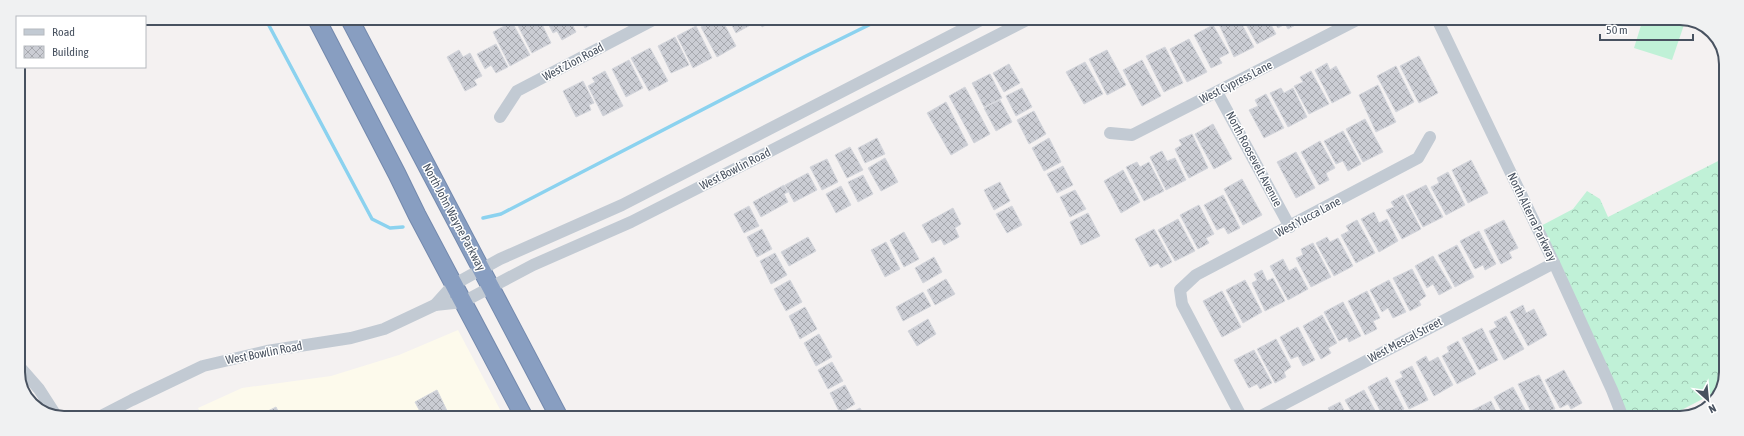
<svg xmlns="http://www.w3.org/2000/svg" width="1744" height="436" font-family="'Asap Condensed',sans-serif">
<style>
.commercial{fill:#fdfaec}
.forest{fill:url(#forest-crowns)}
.garden{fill:#c0f1d7}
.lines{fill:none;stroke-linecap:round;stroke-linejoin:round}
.stream{stroke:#8bd2ef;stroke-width:3.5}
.building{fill:url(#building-cross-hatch);stroke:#d5d7dd}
.highway-casing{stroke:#7389ad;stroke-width:19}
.minor{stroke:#c2cad3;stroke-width:12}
.highway{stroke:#889ec1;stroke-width:17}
.labels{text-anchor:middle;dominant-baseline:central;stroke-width:3;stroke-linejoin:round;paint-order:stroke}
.street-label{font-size:12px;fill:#485260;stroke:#fff}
.rim{fill:none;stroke:#485260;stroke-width:2}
</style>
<defs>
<pattern id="forest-crowns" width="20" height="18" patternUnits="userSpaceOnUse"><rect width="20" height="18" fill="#c0f1d7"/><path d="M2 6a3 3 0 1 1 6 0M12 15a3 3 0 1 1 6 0" fill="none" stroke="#9ec6b2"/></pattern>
<pattern id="building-cross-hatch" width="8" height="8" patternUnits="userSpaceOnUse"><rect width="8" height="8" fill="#cbcdd4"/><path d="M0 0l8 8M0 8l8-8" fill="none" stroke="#a7a9af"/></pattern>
</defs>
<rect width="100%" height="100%" fill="#f4f1f1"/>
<path class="commercial" d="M458,330L504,417H202L198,408L242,388L331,376L399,355Z"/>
<path class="forest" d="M1726,157L1725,382L1720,390L1666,418H1623L1537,228L1573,209L1587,191L1600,199L1608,217Z"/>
<path class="garden" d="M1643,19H1686L1672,60L1634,48Z"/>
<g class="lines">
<g class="stream">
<path d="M265,18L372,219L390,228L403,227"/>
<path d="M483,218L501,214L806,56L883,18"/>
</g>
</g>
<g class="building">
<path d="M430,18H444L433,24Z"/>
<path d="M519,18H539L551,43L532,53L515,20Z"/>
<path d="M545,18H569L576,32L562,40L557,31L553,33Z"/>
<path d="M580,18H596L597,21L585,28Z"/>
<path d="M721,18L736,46L717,57L701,27L708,23L706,18Z"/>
<path d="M728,18H751L754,23L736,33Z"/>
<path d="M758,18H779L762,27Z"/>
<path d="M1220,19H1239L1254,47L1234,57L1217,20Z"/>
<path d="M1243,19H1268L1276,34L1257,44Z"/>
<path d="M1272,19H1297L1299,23L1288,29L1285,24L1278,28Z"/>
<path d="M512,22L530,55L510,66L493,32Z"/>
<path d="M1213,25L1229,53L1219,58L1222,63L1211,68L1194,35Z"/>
<path d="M696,26L712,58L693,68L677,36Z"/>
<path d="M675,37L689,65L671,73L658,46Z"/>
<path d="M1189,39L1207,72L1187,82L1170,49Z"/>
<path d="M496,44L508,67L496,73L491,65L485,69L477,54Z"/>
<path d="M1165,47L1183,83L1164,92L1146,56Z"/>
<path d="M650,48L668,81L649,91L631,58Z"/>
<path d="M459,50L463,57L470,53L482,76L474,80L477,85L465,91L447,57Z"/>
<path d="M1107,50L1126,85L1107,95L1089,59Z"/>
<path d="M1419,56L1438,93L1419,103L1400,66Z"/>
<path d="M629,60L643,88L626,97L612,69Z"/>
<path d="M1142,60L1161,96L1142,106L1123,70Z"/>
<path d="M1085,62L1103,94L1084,104L1066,72Z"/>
<path d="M1327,63L1330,70L1336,66L1351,93L1332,103L1315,70Z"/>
<path d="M1009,64L1020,83L1004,92L993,73Z"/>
<path d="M1396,66L1414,102L1396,112L1377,76Z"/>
<path d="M605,71L623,106L603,116L588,86L595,82L592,78Z"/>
<path d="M1311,71L1329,104L1309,114L1294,86L1303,82L1300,77Z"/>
<path d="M990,74L1002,98L984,107L972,83Z"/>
<path d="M583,81L594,103L589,105L591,110L576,117L563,91Z"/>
<path d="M1378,85L1396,122L1376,132L1359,95Z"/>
<path d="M965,87L990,134L974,143L949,96Z"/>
<path d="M1022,88L1032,107L1016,116L1006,96Z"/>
<path d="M1281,88L1284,93L1293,88L1307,117L1288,127L1270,93Z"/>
<path d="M1266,94L1284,128L1264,138L1249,110L1258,106L1255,100Z"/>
<path d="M1000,100L1012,122L996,131L984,108Z"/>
<path d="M946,102L968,145L951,155L927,113Z"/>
<path d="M1034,111L1046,134L1029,144L1017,120Z"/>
<path d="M1365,119L1383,152L1363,162L1346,129Z"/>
<path d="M1213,124L1232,159L1214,169L1195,134Z"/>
<path d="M1343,131L1361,164L1348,171L1343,161L1336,164L1324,141Z"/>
<path d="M1192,134L1208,168L1189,178L1175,149L1182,145L1179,140Z"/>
<path d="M877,138L885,154L865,163L858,148Z"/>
<path d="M1049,138L1061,162L1044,171L1032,148Z"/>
<path d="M1320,141L1335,168L1326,173L1329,180L1319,185L1301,152Z"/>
<path d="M850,147L863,170L847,178L835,155Z"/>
<path d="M1162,151L1167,161L1175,158L1186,180L1166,190L1150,157Z"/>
<path d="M1296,152L1315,188L1296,198L1277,162Z"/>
<path d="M885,158L898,182L881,191L868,168Z"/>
<path d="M827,159L838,182L822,190L810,167Z"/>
<path d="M1471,160L1488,193L1468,203L1452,170Z"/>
<path d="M1137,162L1140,167L1149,162L1164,191L1144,201L1126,167Z"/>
<path d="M1063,166L1073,185L1057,193L1047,174Z"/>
<path d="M1123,170L1140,202L1121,213L1104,181Z"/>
<path d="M1448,172L1465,205L1446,215L1431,187L1439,183L1437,178Z"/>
<path d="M808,173L817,190L794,202L785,185Z"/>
<path d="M863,175L873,194L858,202L848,182Z"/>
<path d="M1242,179L1262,215L1243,225L1224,189Z"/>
<path d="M1000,182L1010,201L994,210L984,190Z"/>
<path d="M784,185L788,192L784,194L788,202L761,217L753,202Z"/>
<path d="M1426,185L1443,217L1423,227L1406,195Z"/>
<path d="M841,186L851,205L836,213L826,194Z"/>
<path d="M1075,190L1086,209L1070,217L1060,197Z"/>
<path d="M1223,195L1240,228L1228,234L1224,227L1217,230L1204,205Z"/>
<path d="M1403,195L1421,229L1402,239L1386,210L1394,207L1391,202Z"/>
<path d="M1199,205L1214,234L1206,238L1209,243L1198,249L1180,215Z"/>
<path d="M749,206L759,226L744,233L734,214Z"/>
<path d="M1012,206L1022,225L1007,233L996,214Z"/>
<path d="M953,208L961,224L955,228L959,237L944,245L941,239L932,243L922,225Z"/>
<path d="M1374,212L1379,223L1387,219L1398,241L1379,252L1361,219Z"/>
<path d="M1088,213L1100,236L1081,245L1070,222Z"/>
<path d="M1178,219L1195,251L1175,261L1158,230Z"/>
<path d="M1357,220L1375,253L1356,263L1341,235L1349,231L1346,226Z"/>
<path d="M1504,220L1518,248L1509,252L1512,258L1501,264L1484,230Z"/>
<path d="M762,229L772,249L757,257L747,237Z"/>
<path d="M1154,229L1172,262L1161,268L1158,263L1150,267L1135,239Z"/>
<path d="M1479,231L1496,264L1485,270L1483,265L1475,269L1460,241Z"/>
<path d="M904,232L919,259L904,267L890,240Z"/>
<path d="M808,237L816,251L789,266L781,252Z"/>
<path d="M1327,237L1330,242L1338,238L1353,266L1334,276L1316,243Z"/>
<path d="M886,242L900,269L885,277L871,250Z"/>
<path d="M1313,243L1331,277L1311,287L1296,258L1303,255L1301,249Z"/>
<path d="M1457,245L1474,277L1455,287L1438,255Z"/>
<path d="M775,253L787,275L771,284L760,261Z"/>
<path d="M1433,256L1452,288L1439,295L1433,284L1427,288L1415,266Z"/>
<path d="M934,257L942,272L923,283L915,268Z"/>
<path d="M1283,259L1289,271L1296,267L1308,289L1288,300L1270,266Z"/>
<path d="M1412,269L1426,296L1419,301L1421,305L1410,311L1393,278Z"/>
<path d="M1262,270L1267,281L1273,278L1285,301L1265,311L1252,283L1257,280L1254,274Z"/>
<path d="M946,279L955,294L935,305L927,290Z"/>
<path d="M790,280L802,302L786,311L774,289Z"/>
<path d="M1245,280L1262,312L1243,323L1226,290Z"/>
<path d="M1389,280L1406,312L1393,318L1388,308L1382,312L1370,290Z"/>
<path d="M1222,291L1241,327L1222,337L1203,301Z"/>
<path d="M1367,291L1380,318L1373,321L1377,329L1365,335L1348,301Z"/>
<path d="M923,292L931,306L903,321L896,307Z"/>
<path d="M1343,302L1361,336L1349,342L1347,337L1339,341L1324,312Z"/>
<path d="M1523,305L1526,313L1534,309L1547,335L1528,346L1510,312Z"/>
<path d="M805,307L817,329L800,339L789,316Z"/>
<path d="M1322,315L1337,343L1328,348L1331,353L1321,359L1303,326Z"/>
<path d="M1506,316L1524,349L1504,360L1489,331L1497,327L1494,322Z"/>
<path d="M928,319L936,334L917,346L908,331Z"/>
<path d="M1298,327L1315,360L1303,366L1298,356L1291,359L1280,337Z"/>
<path d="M1482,328L1498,360L1479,370L1462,338Z"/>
<path d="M819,334L832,357L816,366L804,343Z"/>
<path d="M1276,339L1291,367L1284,372L1286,377L1275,383L1257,349Z"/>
<path d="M1458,341L1476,374L1457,384L1442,356L1449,352L1447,347Z"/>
<path d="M1254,350L1272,383L1260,389L1257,384L1249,388L1234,360Z"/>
<path d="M1426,356L1429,362L1438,357L1453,385L1434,396L1416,362Z"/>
<path d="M832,362L843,381L828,389L818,370Z"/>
<path d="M1412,366L1428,400L1409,409L1395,381L1403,377L1400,372Z"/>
<path d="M1564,370L1582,403L1571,409L1568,404L1560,408L1545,380Z"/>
<path d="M1539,375L1555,409L1543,414L1541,410L1532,414L1518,384Z"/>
<path d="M1387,377L1404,409L1387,418H1384L1368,387Z"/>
<path d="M845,385L855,404L840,413L830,393Z"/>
<path d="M1513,387L1528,415L1522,418H1505L1494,397Z"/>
<path d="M437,390L450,417H423L415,402Z"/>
<path d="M1364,390L1379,418H1355L1345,400Z"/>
<path d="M1491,401L1499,418H1474L1471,411Z"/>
<path d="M1340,402L1348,418H1324L1331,413L1328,408Z"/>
<path d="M276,407L281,417H256Z"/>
<path d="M860,408L866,418H843V417Z"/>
<path d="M1467,412L1470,418H1455Z"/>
</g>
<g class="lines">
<defs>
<g id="highway">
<path d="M316,18L397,174L417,215L524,417"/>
<path d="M349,18L559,417"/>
</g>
</defs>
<use href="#highway" class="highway-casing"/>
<g class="minor">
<path d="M1437,19L1554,263L1612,390L1623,418"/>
<path d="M1217,92L1290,227"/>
<path d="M500,117L517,91L657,18"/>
<path d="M1110,133L1132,135L1359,19"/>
<path d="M435,305L453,285L500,259L622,205L983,19"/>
<path d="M18,365L39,389L57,417"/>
<path d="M99,417L132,400L203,366L267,351L351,338L384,329L435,305L463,302L533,265L631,222L1029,19"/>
<path d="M1242,418L1182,304L1180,290L1196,275L1418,158L1430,137"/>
<path d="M1257,418L1554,263"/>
</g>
<use href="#highway" class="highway"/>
</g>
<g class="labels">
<g class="street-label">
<text transform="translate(573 62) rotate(-28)">West Zion Road</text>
<text transform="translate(1236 82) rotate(-27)">West Cypress Lane</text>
<text transform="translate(1254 159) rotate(62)">North Roosevelt Avenue</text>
<text transform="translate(735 169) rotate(-27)">West Bowlin Road</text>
<text transform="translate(454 217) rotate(62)">North John Wayne Parkway</text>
<text transform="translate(1308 217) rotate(-28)">West Yucca Lane</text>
<text transform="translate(1532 217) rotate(64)">North Alterra Parkway</text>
<text transform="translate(1405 340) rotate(-28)">West Mescal Street</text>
<text transform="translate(264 353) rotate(-11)">West Bowlin Road</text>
</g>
</g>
<path d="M0 0H1744V436H0ZM64 25H1680A39 39 0 0 1 1719 64V372A39 39 0 0 1 1680 411H64A39 39 0 0 1 25 372V64A39 39 0 0 1 64 25Z" fill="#f0f1f2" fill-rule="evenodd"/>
<path class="rim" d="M64 25H1680A39 39 0 0 1 1719 64V372A39 39 0 0 1 1680 411H64A39 39 0 0 1 25 372V64A39 39 0 0 1 64 25Z"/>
<rect x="16" y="16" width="130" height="52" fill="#ffffff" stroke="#b6babf"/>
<rect x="24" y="29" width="20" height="6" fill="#c2cad3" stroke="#b6babf"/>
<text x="52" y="36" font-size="12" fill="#485260">Road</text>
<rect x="24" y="46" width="20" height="12" fill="url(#building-cross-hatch)" stroke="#b6babf"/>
<text x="52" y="56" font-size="12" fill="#485260">Building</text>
<g transform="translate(1708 400) rotate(153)" stroke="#ffffff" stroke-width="3" paint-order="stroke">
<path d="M0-3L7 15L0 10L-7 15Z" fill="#485260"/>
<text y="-6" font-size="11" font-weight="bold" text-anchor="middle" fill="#485260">N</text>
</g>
<path d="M1600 34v6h93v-6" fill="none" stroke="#485260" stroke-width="2"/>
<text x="1606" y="34" font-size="12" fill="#485260" stroke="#ffffff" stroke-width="3" paint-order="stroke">50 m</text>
</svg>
